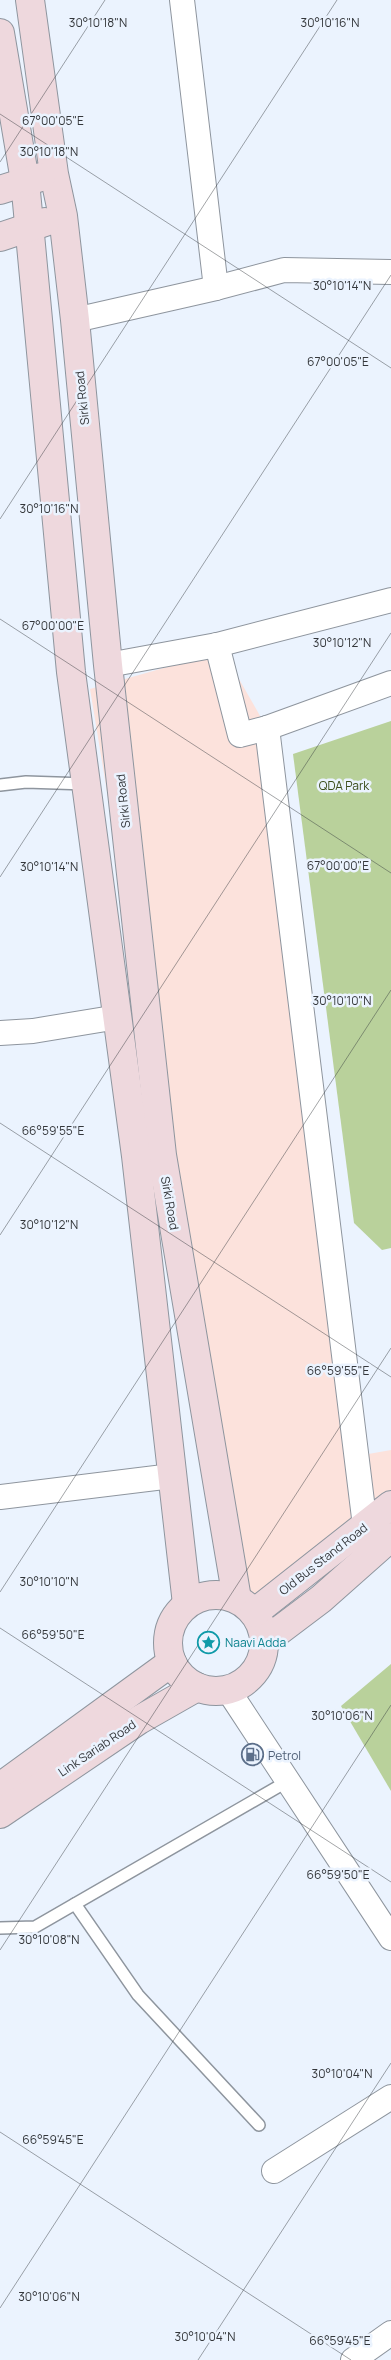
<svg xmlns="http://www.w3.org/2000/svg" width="391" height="2360" font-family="Manrope,sans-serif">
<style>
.commercial{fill:#fce2dc}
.green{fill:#b9d19b}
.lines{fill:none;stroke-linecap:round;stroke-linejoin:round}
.lane-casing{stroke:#8e959e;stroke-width:14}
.street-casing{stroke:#8e959e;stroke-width:26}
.secondary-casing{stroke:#8e959e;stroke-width:30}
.lane{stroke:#fff;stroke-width:11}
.street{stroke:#fff;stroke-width:24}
.secondary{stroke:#eed8dd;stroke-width:28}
.ticks{fill:none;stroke:#34373b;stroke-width:1;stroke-opacity:0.45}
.labels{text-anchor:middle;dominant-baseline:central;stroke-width:5;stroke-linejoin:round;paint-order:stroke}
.street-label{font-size:12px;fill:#34373b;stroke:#ebf3fe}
.park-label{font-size:12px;fill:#394c19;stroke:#ebf3fe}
.culture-label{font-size:12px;fill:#0d838f;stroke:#ebf3fe;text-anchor:start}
.service-label{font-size:12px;fill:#4e5e75;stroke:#ebf3fe;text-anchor:start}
.ticks-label{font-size:12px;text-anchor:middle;fill:#34373b;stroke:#ebf3fe;stroke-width:5;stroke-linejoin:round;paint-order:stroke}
</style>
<rect width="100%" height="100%" fill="#ebf3fe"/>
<path class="commercial" d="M223,651L267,728L357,1456L391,1450V1506L255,1610L240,1598L90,689Z"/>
<g class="green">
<path d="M391,721V1248L382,1250L354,1223L293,754Z"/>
<path d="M391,1664V1791L341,1706Z"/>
</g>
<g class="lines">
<defs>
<g id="lane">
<path d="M0,785L26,782L86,784"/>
<path d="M75,1904L138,1995L259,2125"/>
<path d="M0,1928L35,1927L288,1781"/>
</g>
<g id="street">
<path d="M182,0L216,288"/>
<path d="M75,320L216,288L284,270L391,272"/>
<path d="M217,645L240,735L267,728L391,683"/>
<path d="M108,665L217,645L391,600"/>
<path d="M267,728L365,1526"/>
<path d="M0,1033L33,1031L118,1017"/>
<path d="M0,1497L172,1476"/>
<path d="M228,1690L391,1938"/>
<path d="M274,2171L391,2097"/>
<path d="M353,2360L391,2333"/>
</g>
<g id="secondary">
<path d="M30,0L54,174L63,216L75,320L108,665L162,1155L237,1599"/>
<path d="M0,33L25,181L71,672L136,1156L187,1604"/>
<path d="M0,190L41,177"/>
<path d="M0,237L45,222"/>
<circle cx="216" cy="1643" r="48"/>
<path d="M254,1613L391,1505"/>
<path d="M264,1642L321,1599L391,1537"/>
<path d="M0,1787L172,1662"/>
<path d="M0,1814L139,1720L197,1687"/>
</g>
</defs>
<use href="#lane" class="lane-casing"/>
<use href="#street" class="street-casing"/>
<use href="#secondary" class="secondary-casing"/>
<use href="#lane" class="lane"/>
<use href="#street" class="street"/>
<use href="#secondary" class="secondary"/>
</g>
<path class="ticks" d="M0,114L391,368M0,162L105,0M0,519L337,0M0,619L391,873M0,877L391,275M0,1123L391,1377M0,1235L391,633M0,1592L391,990M0,1628L391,1882M0,1950L391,1348M0,2132L351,2360M0,2308L391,1705M198,2360L391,2063"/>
<defs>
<symbol id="sight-ring" viewBox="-11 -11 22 22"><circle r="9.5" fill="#ebf3fe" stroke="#0f9aa8" stroke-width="1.5"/><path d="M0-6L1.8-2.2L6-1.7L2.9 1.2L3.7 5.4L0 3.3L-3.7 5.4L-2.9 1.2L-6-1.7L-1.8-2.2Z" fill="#0f9aa8"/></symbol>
<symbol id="fuel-ring" viewBox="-11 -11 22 22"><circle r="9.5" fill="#ebf3fe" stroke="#5c6f8a" stroke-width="1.5"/><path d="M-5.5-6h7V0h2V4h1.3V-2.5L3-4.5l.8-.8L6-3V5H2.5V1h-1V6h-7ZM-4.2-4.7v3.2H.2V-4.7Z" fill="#5c6f8a"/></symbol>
</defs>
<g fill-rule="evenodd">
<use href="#sight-ring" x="196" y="1630" width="25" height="25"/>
<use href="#fuel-ring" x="240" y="1742" width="25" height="25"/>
</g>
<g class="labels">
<g class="street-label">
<text transform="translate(82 398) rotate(-96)">Sirki Road</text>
<text transform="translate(123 801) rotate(-96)">Sirki Road</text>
<text transform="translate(170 1203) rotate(80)">Sirki Road</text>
<text transform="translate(323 1559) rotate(-38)">Old Bus Stand Road</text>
<text transform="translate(97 1748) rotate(-34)">Link Sariab Road</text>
</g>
<g class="park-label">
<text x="344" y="785">QDA Park</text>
</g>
<g class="culture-label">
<text x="225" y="1642">Naavi Adda</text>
</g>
<g class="service-label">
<text x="268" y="1755">Petrol</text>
</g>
</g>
<g class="ticks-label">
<text x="98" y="27">30°10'18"N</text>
<text x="330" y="27">30°10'16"N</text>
<text x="53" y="125">67°00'05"E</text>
<text x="49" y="156">30°10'18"N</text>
<text x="342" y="290">30°10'14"N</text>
<text x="338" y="366">67°00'05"E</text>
<text x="49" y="513">30°10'16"N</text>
<text x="53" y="630">67°00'00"E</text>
<text x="342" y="647">30°10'12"N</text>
<text x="338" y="870">67°00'00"E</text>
<text x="49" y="871">30°10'14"N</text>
<text x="342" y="1005">30°10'10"N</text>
<text x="53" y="1135">66°59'55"E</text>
<text x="49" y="1229">30°10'12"N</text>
<text x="338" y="1375">66°59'55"E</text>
<text x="49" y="1586">30°10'10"N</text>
<text x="53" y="1639">66°59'50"E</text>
<text x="342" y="1720">30°10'06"N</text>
<text x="338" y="1879">66°59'50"E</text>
<text x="49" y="1944">30°10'08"N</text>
<text x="342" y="2078">30°10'04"N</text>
<text x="53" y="2144">66°59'45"E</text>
<text x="49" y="2301">30°10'06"N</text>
<text x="205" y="2341">30°10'04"N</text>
<text x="340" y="2345">66°59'45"E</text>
</g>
</svg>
